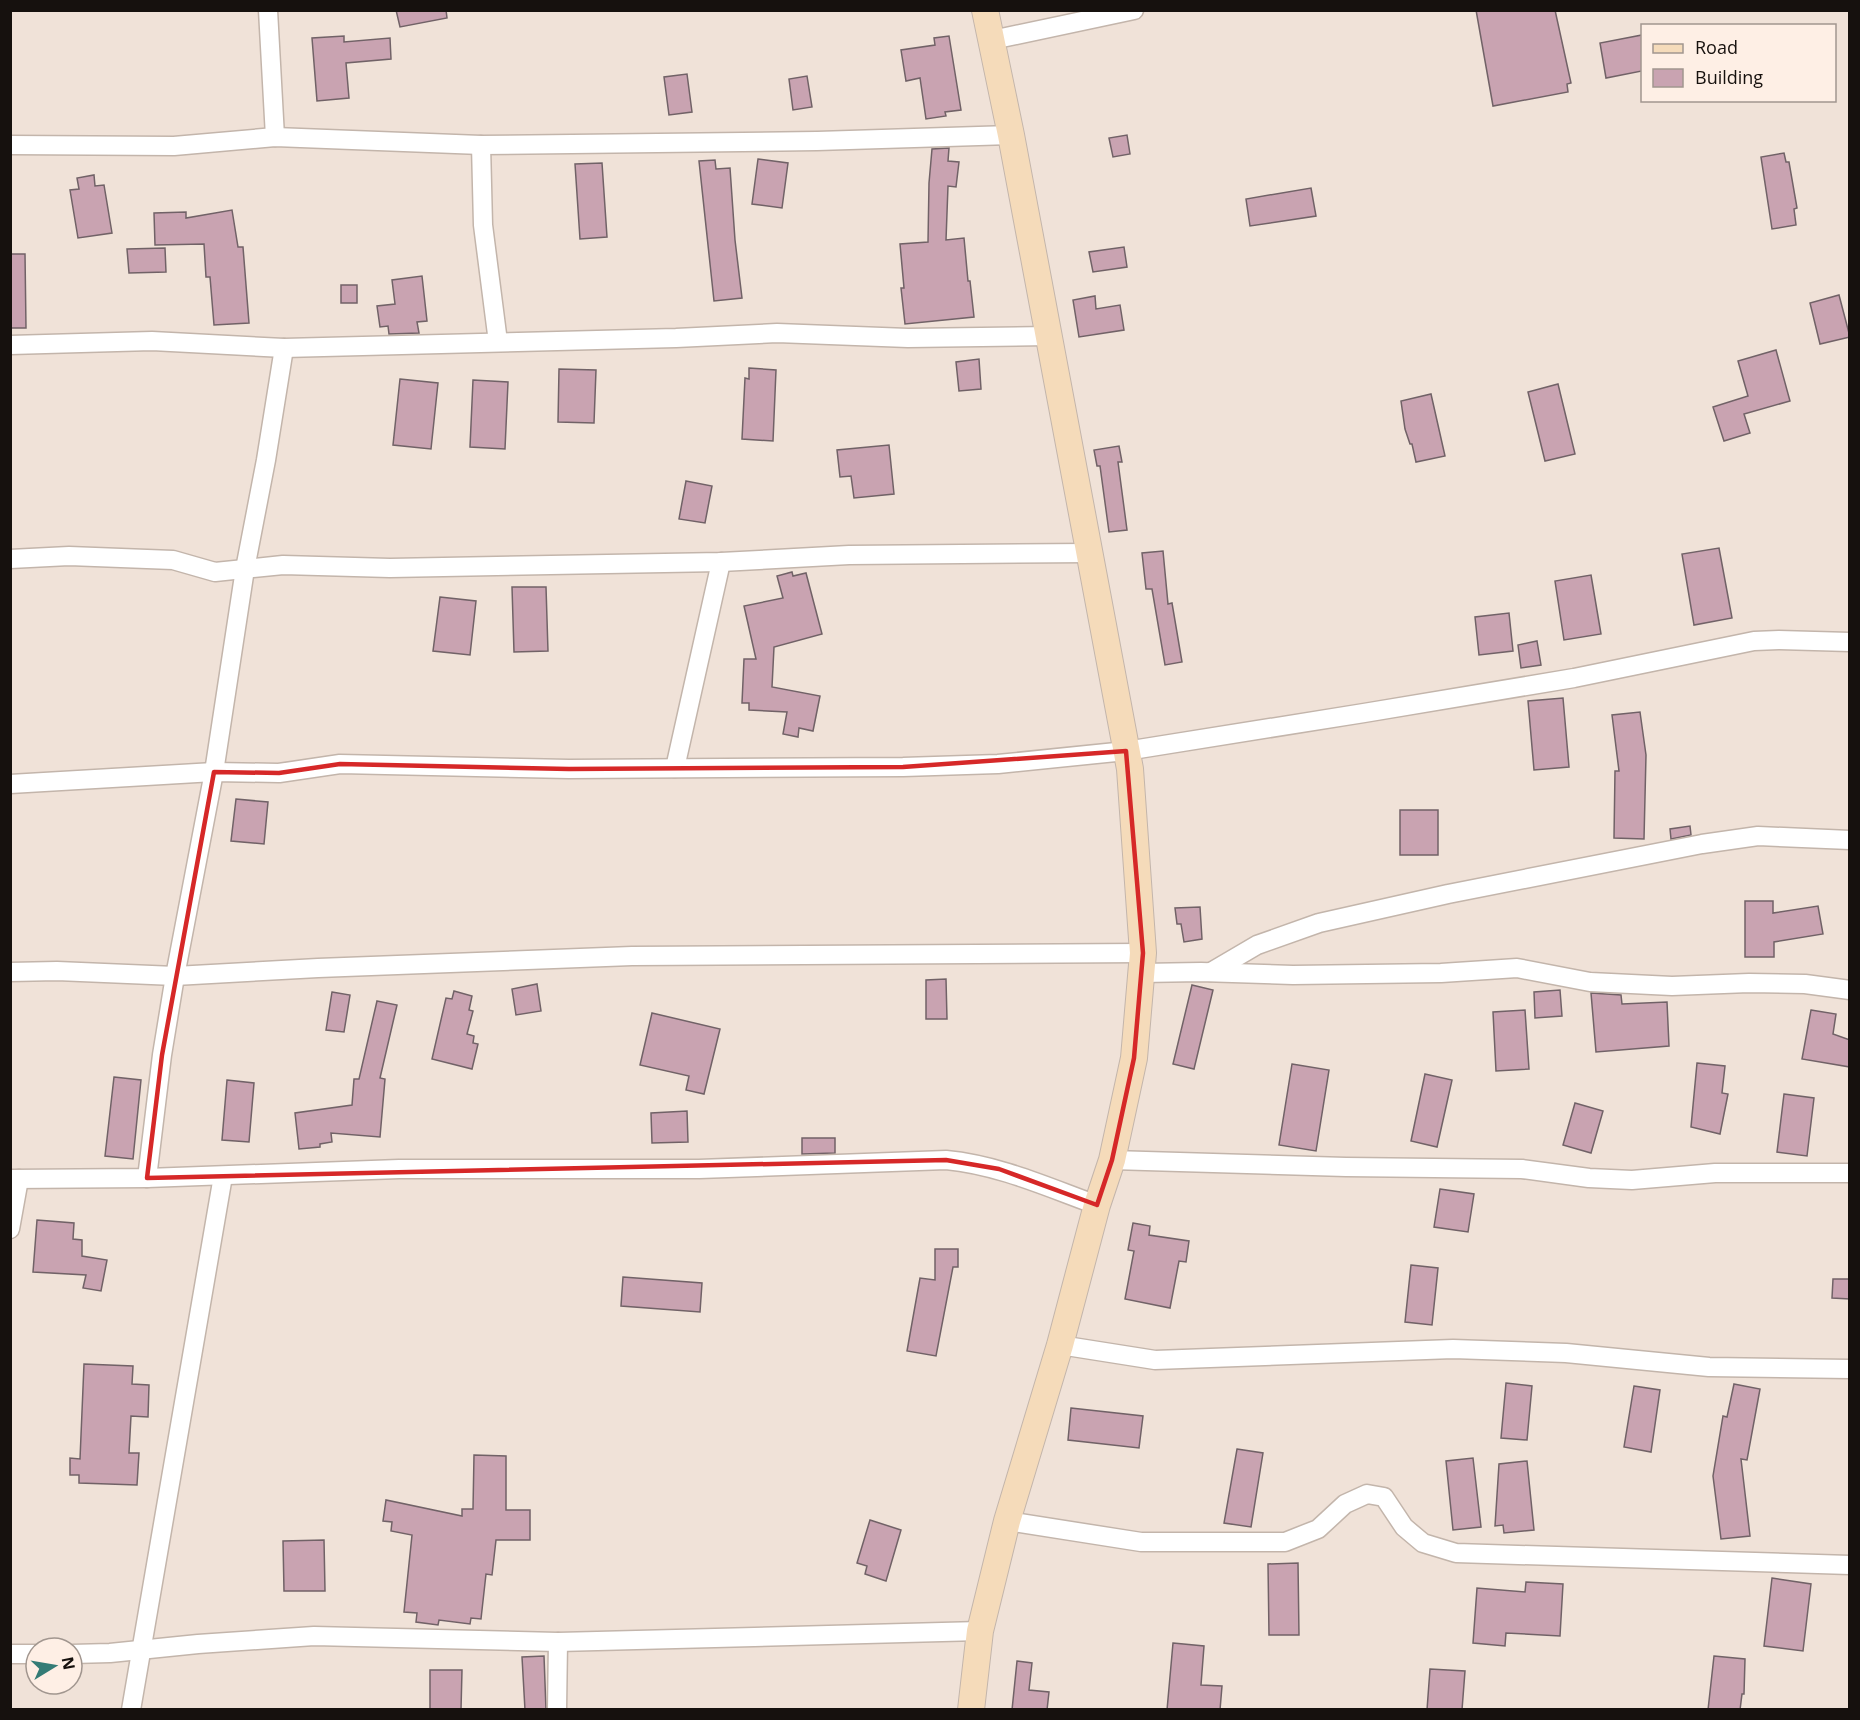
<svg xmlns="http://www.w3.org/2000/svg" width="1860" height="1720" font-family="'Open Sans',sans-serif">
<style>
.building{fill:#c9a3b1;stroke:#716267;stroke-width:1.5}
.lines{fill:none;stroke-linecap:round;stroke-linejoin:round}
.street-casing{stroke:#c3b5ab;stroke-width:21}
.secondary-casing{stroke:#c3b5ab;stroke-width:28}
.street{stroke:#fff;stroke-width:18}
.secondary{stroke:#f5dbba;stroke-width:26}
.marked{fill:none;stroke:#d62828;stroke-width:4.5;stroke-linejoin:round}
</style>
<rect width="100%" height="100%" fill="#f0e2d8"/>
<g class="building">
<path d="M396,10H446L447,18L400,27Z"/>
<path d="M1476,10H1555L1571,83L1567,84L1568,92L1493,106Z"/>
<path d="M1642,35V71L1606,78L1600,43Z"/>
<path d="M344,36V42L390,38L391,59L346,63L349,98L317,101L312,38Z"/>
<path d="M949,36L961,110L945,112L946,116L926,119L920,78L906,81L901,50L935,45L934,38Z"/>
<path d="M687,74L692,112L669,115L664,77Z"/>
<path d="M807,76L812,107L793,110L789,79Z"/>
<path d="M1127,135L1130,154L1113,157L1109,138Z"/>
<path d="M949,148L948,161L959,162L956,187L948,186L946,240L964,238L968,281H970L974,317L905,324L901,288H904L900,244L928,242L929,183L932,149Z"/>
<path d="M1784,153L1786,162H1789L1797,208L1794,209L1796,225L1772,229L1761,157Z"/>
<path d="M758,159L788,163L782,208L752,204Z"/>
<path d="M715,160L716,169L730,168L735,240L742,298L714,301L699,161Z"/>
<path d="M602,163L607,237L580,239L575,164Z"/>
<path d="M94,175L95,186L104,185L112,233L78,238L70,190L79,189L77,178Z"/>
<path d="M1311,188L1316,216L1250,226L1246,199Z"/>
<path d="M232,210L238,247H243L249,323L214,325L210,277H206L204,244L155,245L154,213L186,212V218Z"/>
<path d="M1124,247L1127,267L1093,272L1089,252Z"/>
<path d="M165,248L166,272L129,273L127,249Z"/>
<path d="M10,254H25L26,328H10Z"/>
<path d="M422,276L427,321L417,322L419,333L389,334L388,326L380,327L377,306L395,304L392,280Z"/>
<rect x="341" y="285" width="16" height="18"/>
<path d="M1839,295L1850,337L1820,344L1810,303Z"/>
<path d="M1095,296L1096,309L1120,305L1124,330L1079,337L1073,300Z"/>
<path d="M1776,350L1790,401L1744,414L1750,433L1724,441L1713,407L1748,396L1738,361Z"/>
<path d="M979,359L981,389L959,391L956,362Z"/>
<path d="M749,368L776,370L773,441L742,439L745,378L749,379Z"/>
<path d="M559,369L596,370L594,423L558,422Z"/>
<path d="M400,379L438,383L431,449L393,445Z"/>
<path d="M473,380L508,382L505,449L470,447Z"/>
<path d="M1558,384L1575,454L1545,461L1528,392Z"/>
<path d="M1431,394L1445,456L1416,462L1412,444H1410L1405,429L1401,401Z"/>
<path d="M889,445L894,494L854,498L851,476L840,477L837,450Z"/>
<path d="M1119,446L1122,462H1118L1127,530L1109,532L1100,466H1097L1094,450Z"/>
<path d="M686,481L712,486L705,523L679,519Z"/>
<path d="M1719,548L1732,618L1694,625L1682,554Z"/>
<path d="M1163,551L1168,604L1172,603L1182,662L1165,665L1152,589H1146L1142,553Z"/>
<path d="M792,572L793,576L806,573L822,634L774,647L772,687L820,696L813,731L799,728L798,737L783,734L787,712L749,710V703H742L744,659H756L744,606L783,598L777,576Z"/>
<path d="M1591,575L1601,634L1564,640L1555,581Z"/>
<path d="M512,587H546L548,651L514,652Z"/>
<path d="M440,597L476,601L470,655L433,651Z"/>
<path d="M1509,613L1513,651L1479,655L1475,617Z"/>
<path d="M1537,641L1541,665L1521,668L1518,645Z"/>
<path d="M1563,698L1569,767L1534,770L1528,701Z"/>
<path d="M1640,712L1646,755L1644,839L1614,838L1615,771H1619L1612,715Z"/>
<path d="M236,799L268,802L264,844L231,841Z"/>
<rect x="1400" y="810" width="38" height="45"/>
<path d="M1690,826L1691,835L1671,839L1670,829Z"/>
<path d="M1745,901H1773V913L1818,906L1823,934L1774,942V957H1745Z"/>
<path d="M1200,907L1202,939L1184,942L1181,924H1177L1175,908Z"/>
<path d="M946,979L947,1019H926V980Z"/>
<path d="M537,984L541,1011L516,1015L512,989Z"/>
<path d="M1192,985L1213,990L1194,1069L1173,1064Z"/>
<path d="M1560,990L1562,1016L1535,1018L1534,992Z"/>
<path d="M454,991L472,996L469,1010L473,1011L467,1034L474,1036L473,1043L478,1044L472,1069L432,1059L446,998L452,999Z"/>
<path d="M332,992L350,995L344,1032L326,1030Z"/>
<path d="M1591,993L1621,995L1622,1004L1667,1002L1669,1046L1596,1052Z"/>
<path d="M377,1001L397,1005L380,1078L385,1079L380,1137L331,1133L332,1142L320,1144V1147L299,1149L295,1113L352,1105L354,1079H359Z"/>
<path d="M1525,1010L1529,1069L1496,1071L1493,1012Z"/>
<path d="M1811,1010L1836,1014L1833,1034L1850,1040V1067L1802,1059Z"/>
<path d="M652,1013L720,1029L704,1094L686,1090L689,1076L640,1065Z"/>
<path d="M1697,1063L1725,1066L1722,1093L1728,1094L1720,1134L1691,1127Z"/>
<path d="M1292,1064L1329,1070L1316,1151L1279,1145Z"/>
<path d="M1425,1074L1452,1080L1437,1147L1411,1141Z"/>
<path d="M114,1077L141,1080L133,1159L105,1156Z"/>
<path d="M227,1080L254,1083L249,1142L222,1140Z"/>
<path d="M1784,1094L1814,1098L1807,1156L1777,1152Z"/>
<path d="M1575,1103L1603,1111L1591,1153L1563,1145Z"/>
<path d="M687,1111L688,1142L652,1143L651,1113Z"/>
<path d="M802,1138H835V1153L802,1154Z"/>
<path d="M1440,1189L1474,1194L1468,1232L1434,1227Z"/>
<path d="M37,1220L74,1223L73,1239L82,1240V1256L107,1260L101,1291L83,1288L86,1275L33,1272Z"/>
<path d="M1133,1223L1150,1226L1149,1235L1189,1241L1186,1262L1179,1261L1170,1308L1125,1299L1134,1251L1128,1250Z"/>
<path d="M935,1249H958V1267H953L936,1356L907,1351L920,1278L935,1280Z"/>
<path d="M1411,1265L1438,1268L1432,1325L1405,1322Z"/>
<path d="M623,1277L702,1283L700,1312L621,1306Z"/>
<path d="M1833,1279H1850V1299L1832,1298Z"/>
<path d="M84,1364L133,1366L132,1384L149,1385L148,1417L131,1416L129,1453H139L137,1485L79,1483V1475H70V1458L80,1459Z"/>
<path d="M1506,1383L1532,1386L1527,1440L1501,1438Z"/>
<path d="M1734,1384L1760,1389L1747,1460L1741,1459L1750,1536L1721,1539L1713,1476L1723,1416L1727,1417Z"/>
<path d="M1634,1386L1660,1390L1651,1452L1624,1447Z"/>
<path d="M1071,1408L1143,1416L1139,1448L1068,1440Z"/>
<path d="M1237,1449L1263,1453L1251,1527L1224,1523Z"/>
<path d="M474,1455L506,1456V1510H530V1540H496L492,1575L486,1574L481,1619L471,1618L470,1624L439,1620L438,1625L416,1622L417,1613L404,1612L412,1535L391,1531L392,1522L383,1521L386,1500L462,1516V1509H473Z"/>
<path d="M1473,1458L1481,1527L1453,1530L1446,1461Z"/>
<path d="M1527,1461L1534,1530L1504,1533L1503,1525L1495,1526L1499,1464Z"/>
<path d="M870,1520L901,1530L886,1581L865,1574L867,1566L857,1563Z"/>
<path d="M324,1540L325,1591H284L283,1541Z"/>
<path d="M1298,1563L1299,1635H1269L1268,1564Z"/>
<path d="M1772,1578L1811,1584L1803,1651L1764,1646Z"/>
<path d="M1526,1582L1563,1584L1560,1636L1506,1633L1505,1646L1473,1643L1477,1588L1525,1592Z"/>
<path d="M1173,1643L1204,1646L1201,1685L1222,1686L1220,1710H1167Z"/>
<path d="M544,1656L546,1710H525L522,1657Z"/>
<path d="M1714,1656L1745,1659L1744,1694H1742L1740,1710H1708Z"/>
<path d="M1017,1661L1032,1663L1029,1690L1049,1692L1047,1710H1012Z"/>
<path d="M1430,1669L1465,1671L1462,1710H1427Z"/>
<path d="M430,1670H462L461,1710H430Z"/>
</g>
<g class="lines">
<defs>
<g id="street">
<path d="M268,10L275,137"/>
<path d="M992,40L1134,10"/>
<path d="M10,145L174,146L275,137L481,145L817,141L1011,135"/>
<path d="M481,145L483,225L498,342"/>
<path d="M10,345L152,341L284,348L676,338L777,333L908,338L1049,336"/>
<path d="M10,559L69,556L173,560L215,572L283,565L390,568L721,562L849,555L1090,553"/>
<path d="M675,768L721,562"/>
<path d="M10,784L214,772L279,773L340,764L569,769L903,767L998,764L1126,751L1364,713L1574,678L1754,641L1779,640L1850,642"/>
<path d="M10,972L57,971L175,976L318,968L632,956L1143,953"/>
<path d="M1211,972L1257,945L1319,923L1448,894L1702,844L1758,836L1850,840"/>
<path d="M1141,973L1201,972L1293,975L1441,973L1517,968L1590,982L1672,986L1749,983L1805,984L1850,990"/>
<path d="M1112,1160L1346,1167L1522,1169L1589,1178L1632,1180L1715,1173H1850"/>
<path d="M147,1178L162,1055L175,976L214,772L245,569L266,460L284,348"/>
<path d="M10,1179L147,1178L399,1169H699L946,1160C999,1165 1047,1187 1097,1205"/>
<path d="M10,1229L19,1179"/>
<path d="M1060,1345L1155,1360L1453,1349L1566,1353L1709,1367L1850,1369"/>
<path d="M1007,1521L1141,1542H1285L1318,1529L1345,1504L1367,1494L1384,1497L1404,1527L1423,1543L1456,1553L1850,1565"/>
<path d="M10,1654H36"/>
<path d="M72,1654L110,1653L198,1644L314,1636L558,1642L980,1631"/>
<path d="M131,1710L223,1176"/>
<path d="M557,1710L558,1642"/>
</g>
<path id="secondary" d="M971,1710L980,1631L1007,1521L1060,1345L1097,1205L1112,1160L1134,1058L1143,953L1130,769L1011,135L985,10"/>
</defs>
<use href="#street" class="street-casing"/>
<use href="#secondary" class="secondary-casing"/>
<use href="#street" class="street"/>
<use href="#secondary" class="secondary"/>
</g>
<path class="marked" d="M1126,751L1143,953L1134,1058L1112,1160L1097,1205L999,1169L946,1160L147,1178L162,1055L214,772L279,773L340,764L569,769L903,767Z"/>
<rect width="1860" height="1720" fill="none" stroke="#16110e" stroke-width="24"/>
<rect x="1641" y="24" width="195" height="78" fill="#feefe5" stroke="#a1968f" stroke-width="1.5"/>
<rect x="1653" y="44" width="30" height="9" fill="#f5dbba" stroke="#a1968f" stroke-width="1.5"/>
<text x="1695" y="54" font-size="18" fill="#16110e">Road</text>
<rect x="1653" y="69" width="30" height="18" fill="#c9a3b1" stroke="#a1968f" stroke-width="1.5"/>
<text x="1695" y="84" font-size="18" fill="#16110e">Building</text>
<g transform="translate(54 1666) rotate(79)"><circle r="28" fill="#feefe5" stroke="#a1968f" stroke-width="1.5"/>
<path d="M0-4.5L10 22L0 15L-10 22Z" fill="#347c76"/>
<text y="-9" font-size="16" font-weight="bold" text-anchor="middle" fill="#16110e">N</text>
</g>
</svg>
